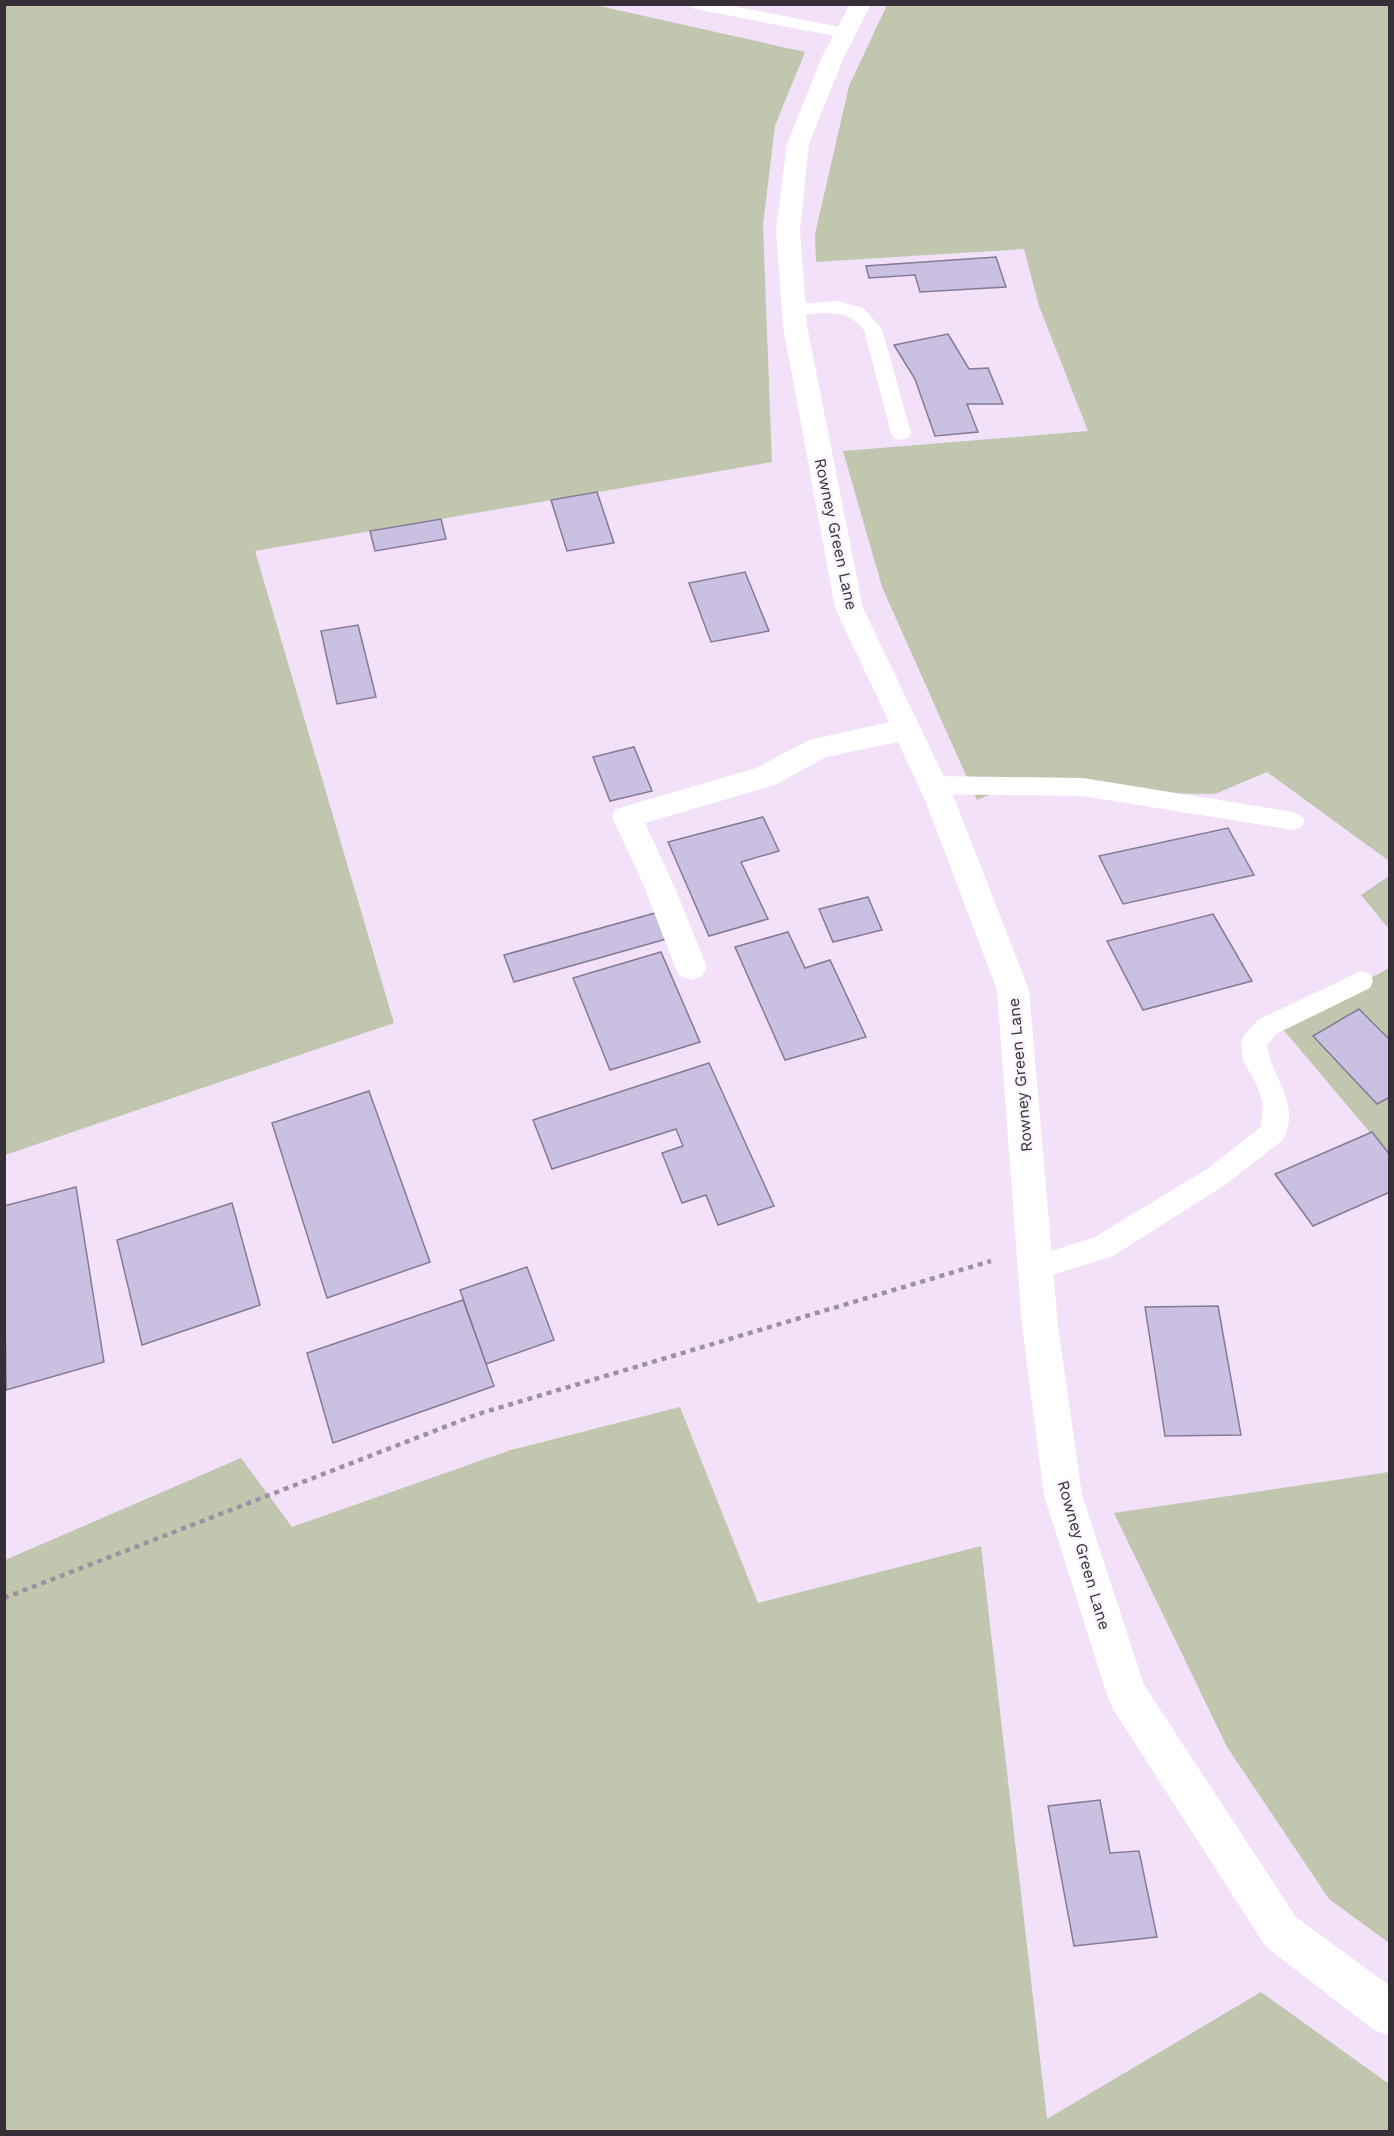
<svg xmlns="http://www.w3.org/2000/svg" width="1394" height="2136" font-family="'Work Sans',sans-serif">
<style>
.green{fill:#c1c6af}
.building{fill:#cac0e1;stroke:#837c94;stroke-width:1.5}
.lines{fill:none;stroke-linecap:round;stroke-linejoin:round}
.path{stroke:#9d90a1;stroke-width:4.5;stroke-dasharray:5 5;stroke-linecap:butt}
.service{fill:#fff;fill-rule:evenodd}
.minor{fill:#fff;fill-rule:evenodd}
.labels{text-anchor:middle;dominant-baseline:central;stroke-width:4.5;stroke-linejoin:round;paint-order:stroke}
.street-label{font-size:16px;fill:#362f38;stroke:#faf3fd}
</style>
<rect width="100%" height="100%" fill="#f3e1fa"/>
<g class="green">
<path d="M4,5H595L805,52L775,126L763,225L772,462L255,551L394,1023L5,1155Z"/>
<path d="M887,5H1389V861L1267,772L1215,794L996,792L977,800L882,587L843,451L1088,431L1039,306L1024,249L816,262L815,234L849,86Z"/>
<path d="M1389,876V929L1361,895Z"/>
<path d="M1389,968V1155L1281,1027Z"/>
<path d="M680,1407L758,1603L981,1546L1047,2119L1261,1992L1389,2084V2131H5V1560L241,1458L292,1527L511,1450Z"/>
<path d="M1389,1472H1390L1389,1943L1329,1899L1227,1747L1114,1513Z"/>
</g>
<g class="building">
<path d="M996,257L1006,287L920,292L915,275L869,278L866,266Z"/>
<path d="M948,334L969,369L988,368L1003,404H967L978,432L935,436L915,379L894,345Z"/>
<path d="M597,492L614,543L567,551L551,500Z"/>
<path d="M441,519L446,539L375,551L370,531Z"/>
<path d="M745,572L769,631L711,642L689,583Z"/>
<path d="M358,625L376,697L337,704L321,631Z"/>
<path d="M634,747L652,791L610,801L593,757Z"/>
<path d="M763,817L779,851L741,862L768,919L709,936L668,842Z"/>
<path d="M1228,828L1254,875L1123,904L1099,856Z"/>
<path d="M868,897L882,930L833,942L819,909Z"/>
<path d="M666,910L677,936L514,982L504,955Z"/>
<path d="M1213,914L1252,981L1143,1010L1107,941Z"/>
<path d="M788,932L805,968L830,960L866,1037L785,1060L735,947Z"/>
<path d="M661,952L700,1042L610,1070L573,978Z"/>
<path d="M1359,1009L1390,1040V1097L1377,1104L1313,1036Z"/>
<path d="M709,1063L774,1206L718,1225L706,1195L682,1203L662,1153L683,1146L676,1129L552,1169L533,1120Z"/>
<path d="M369,1091L430,1262L327,1298L272,1123Z"/>
<path d="M1372,1132L1390,1155V1192L1313,1226L1275,1174Z"/>
<path d="M76,1187L104,1362L6,1390L4,1206Z"/>
<path d="M232,1203L260,1305L142,1345L117,1240Z"/>
<path d="M527,1267L554,1340L486,1364L460,1290Z"/>
<path d="M463,1300L494,1386L333,1443L307,1353Z"/>
<path d="M1218,1306L1241,1435L1165,1436L1145,1307Z"/>
<path d="M1100,1800L1110,1853L1139,1851L1157,1937L1074,1946L1048,1806Z"/>
</g>
<g class="lines">
<path class="path" d="M4,1598L478,1414L991,1261"/>
<g class="service">
<path d="M687,4H722L845,28L853,33L845,38L695,9Z"/>
<path d="M838,301L863,308L882,329L911,433L908,438L901,440L894,438L891,433L864,330C845,306 821,313 794,316L787,314L785,310L787,306L794,304Z"/>
<path d="M933,776L1083,778L1293,812L1301,815L1305,821L1301,827L1293,830L1083,796L933,794L925,791L922,785L925,779Z"/>
<path d="M1361,971L1370,974L1373,981L1370,988L1276,1034L1267,1045C1271,1079 1302,1102 1283,1140L1225,1185L1113,1256L1036,1280L1026,1277L1022,1268L1026,1259L1095,1237L1207,1169L1261,1127L1263,1103L1256,1083L1243,1061L1241,1042L1245,1034L1258,1020Z"/>
</g>
<path class="minor" d="M850,4H871L844,57L809,144L800,230L807,326L863,608L955,800L1029,990L1058,1326L1082,1495L1144,1685L1296,1917L1390,1986V2036L1374,2030L1266,1947L1113,1709L1107,1695L1044,1495L1022,1326L997,990L925,800L898,742L826,757L775,785L645,823L674,886L707,967L702,976L691,980L680,976L675,967L644,886L612,817L616,809L756,768L809,740L889,722L835,608L783,326L776,230L787,144L822,57Z"/>
</g>
<g class="labels">
<g class="street-label">
<text transform="translate(836 534) rotate(78)">Rowney Green Lane</text>
<text transform="translate(1020 1075) rotate(-95)">Rowney Green Lane</text>
<text transform="translate(1084 1555) rotate(74)">Rowney Green Lane</text>
</g>
</g>
<rect width="1394" height="2136" fill="none" stroke="#362f38" stroke-width="12"/>
</svg>
